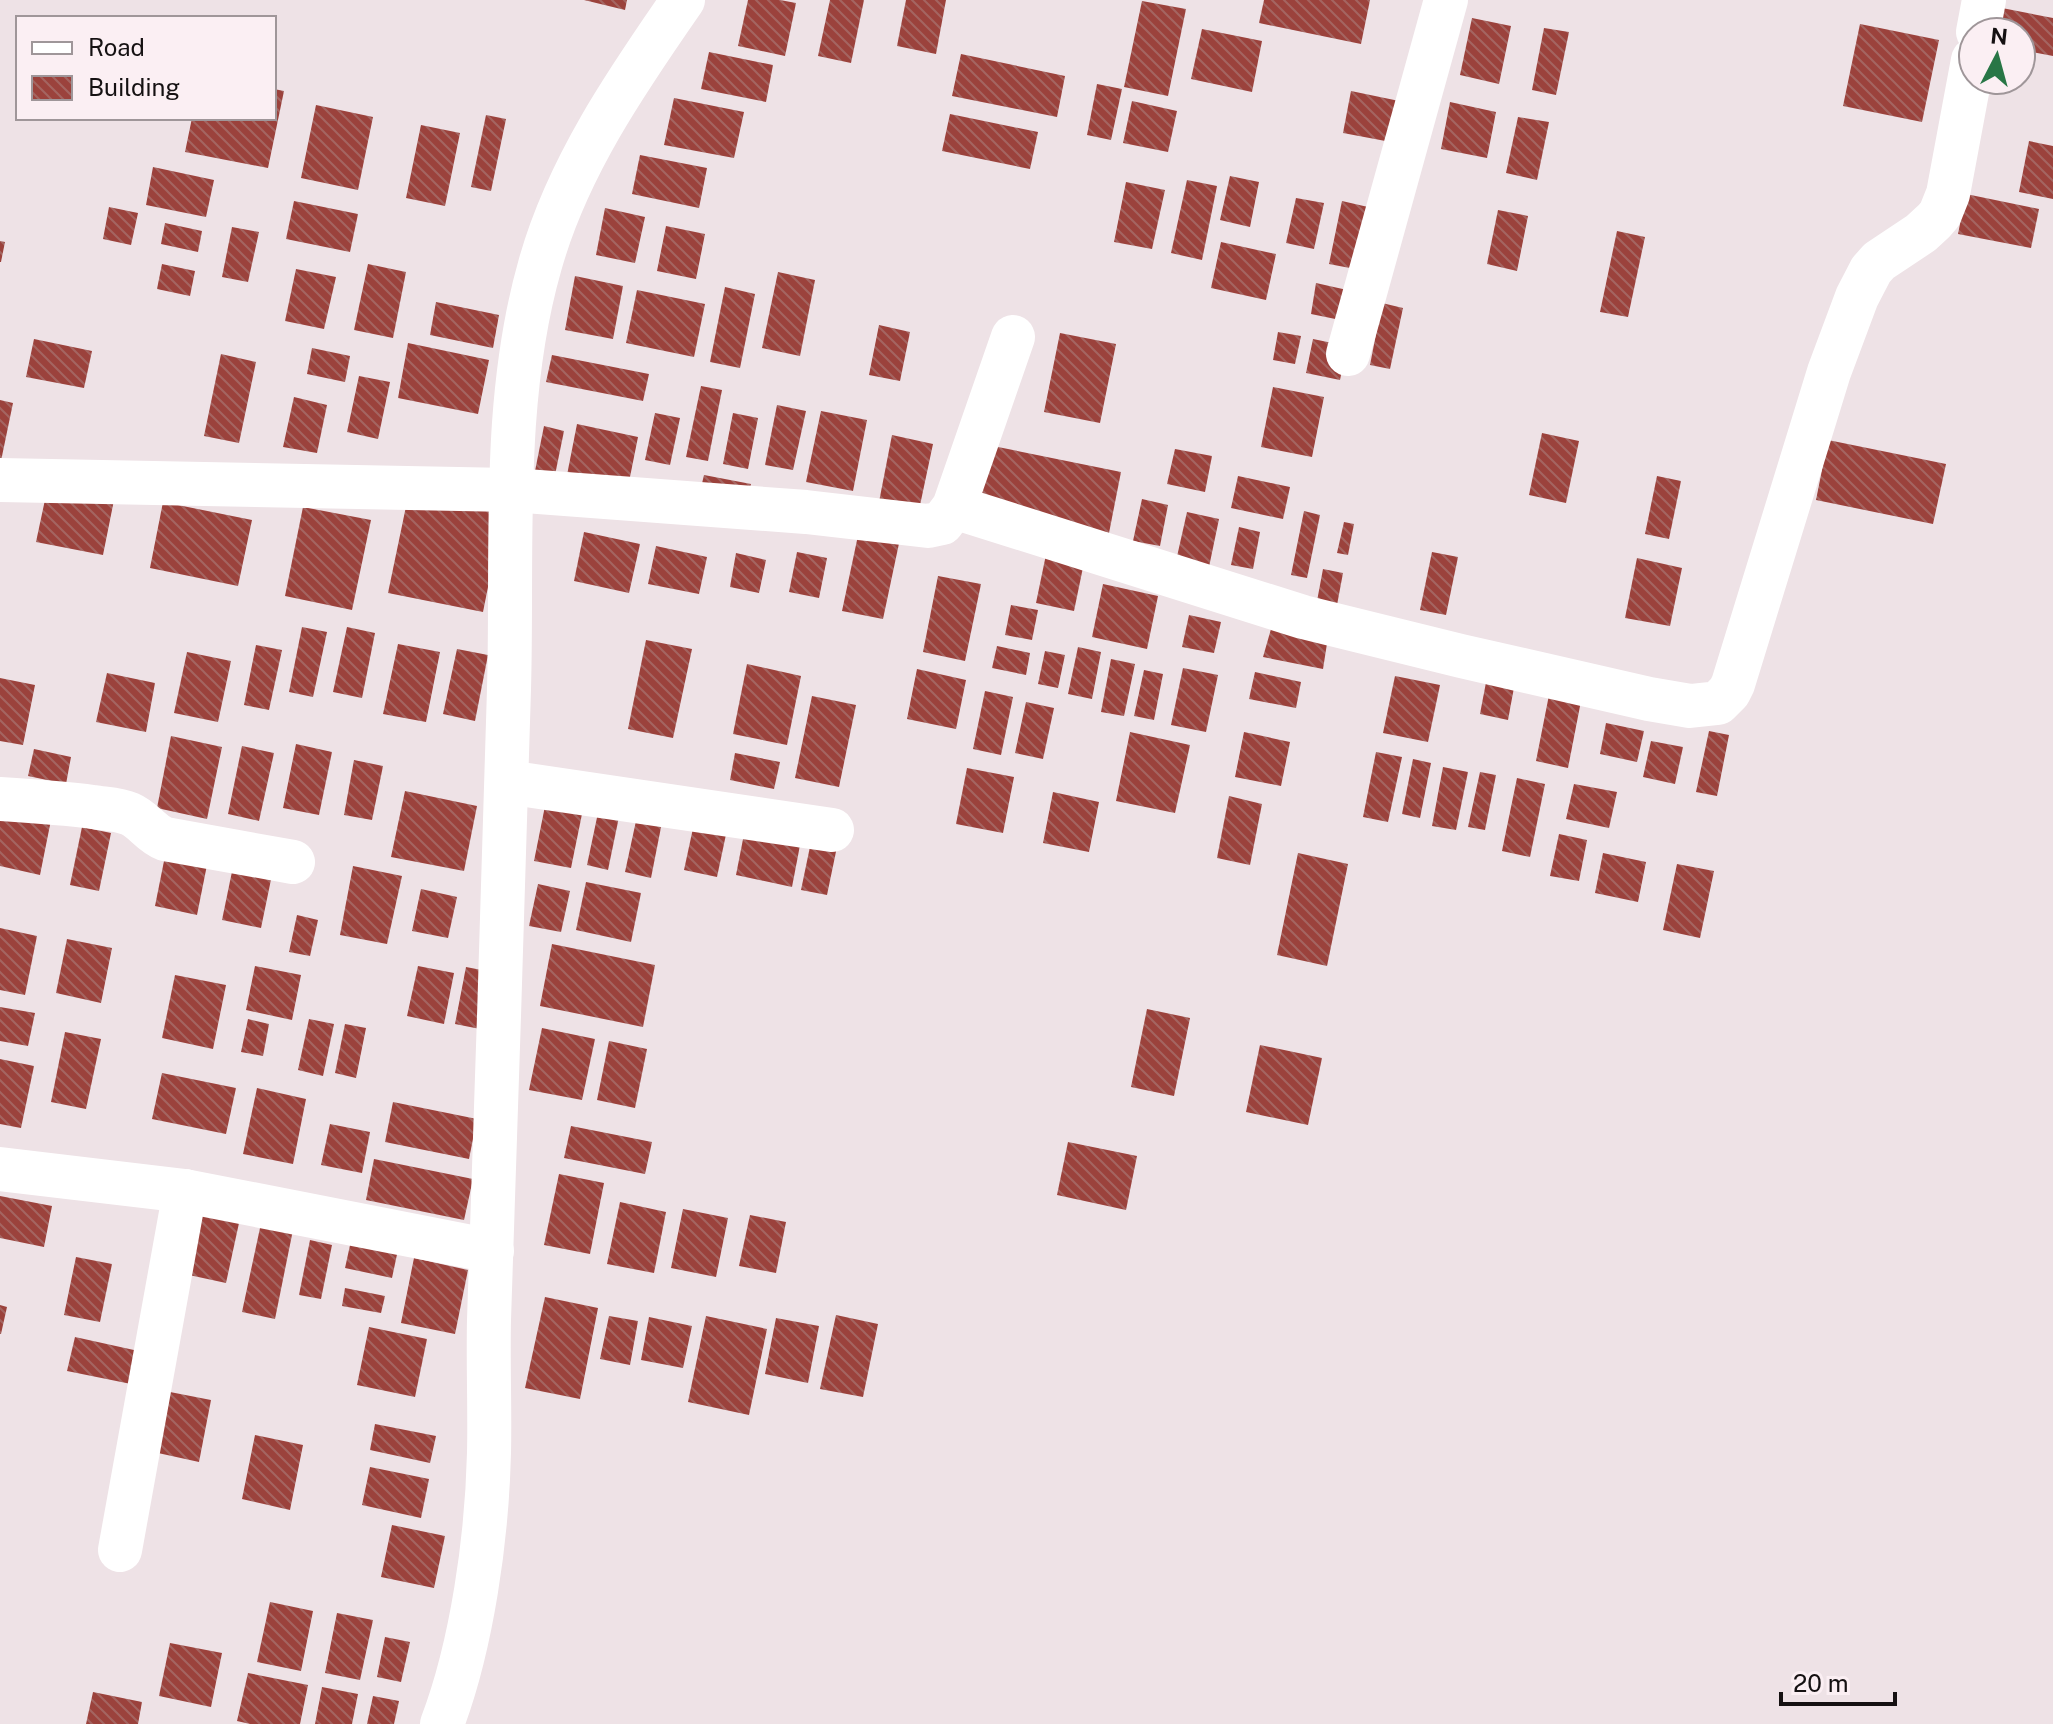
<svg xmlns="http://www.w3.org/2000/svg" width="2053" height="1724" font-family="'Public Sans',sans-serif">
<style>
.building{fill:url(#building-back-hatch)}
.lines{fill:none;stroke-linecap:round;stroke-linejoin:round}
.minor{stroke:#fff;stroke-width:44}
</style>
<defs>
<pattern id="building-back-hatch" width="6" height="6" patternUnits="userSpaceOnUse" patternTransform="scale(2)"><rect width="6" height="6" fill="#9b423c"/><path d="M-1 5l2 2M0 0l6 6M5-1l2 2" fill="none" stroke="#a46561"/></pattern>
</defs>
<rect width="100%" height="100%" fill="#eee2e6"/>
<g class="building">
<path d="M584,0H627L625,10Z"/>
<path d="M748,0H780L796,3L785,56L738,46Z"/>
<path d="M830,0H864L851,63L818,56Z"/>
<path d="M906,0H946L936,54L897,46Z"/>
<path d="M1264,0H1370L1361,44L1259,23Z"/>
<path d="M1142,1L1186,9L1168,96L1124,87Z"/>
<path d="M2002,8L2053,18V56L2021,50V32H1997Z"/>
<path d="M1472,18L1511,26L1499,84L1460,75Z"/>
<path d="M1860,24L1939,40L1922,122L1843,106Z"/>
<path d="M1544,28L1569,32L1556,95L1532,90Z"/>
<path d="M1202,29L1262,41L1252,92L1191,79Z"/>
<path d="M709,52L773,65L766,102L701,89Z"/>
<path d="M961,54L1065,76L1057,117L952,96Z"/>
<path d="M1097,84L1122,89L1111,140L1087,135Z"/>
<path d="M274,89L284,91L268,168L185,152L192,118H274Z"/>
<path d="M1351,91L1404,102L1396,143L1343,133Z"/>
<path d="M674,98L744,112L734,158L664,145Z"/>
<path d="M1132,101L1177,111L1168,152L1123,143Z"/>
<path d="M1450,102L1496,112L1487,158L1441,149Z"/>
<path d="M316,105L373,117L358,190L301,178Z"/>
<path d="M950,114L1038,132L1030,169L942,151Z"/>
<path d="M486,115L506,119L491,191L471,187Z"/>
<path d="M1518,117L1549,122L1537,180L1506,173Z"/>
<path d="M421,125L460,133L445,206L406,198Z"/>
<path d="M2029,141L2053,146V199L2019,192Z"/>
<path d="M640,155L707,168L699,208L632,194Z"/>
<path d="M153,167L214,180L206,217L146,205Z"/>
<path d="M1230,176L1259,182L1250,227L1220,220Z"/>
<path d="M1187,180L1217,186L1202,260L1171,253Z"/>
<path d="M1126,182L1165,190L1152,249L1114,242Z"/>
<path d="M1966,194L2039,209L2031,248L1958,234Z"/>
<path d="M1296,198L1324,203L1314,249L1286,243Z"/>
<path d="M294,201L358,214L350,252L286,239Z"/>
<path d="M1342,201L1368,207L1355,269L1329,264Z"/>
<path d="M109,207L138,213L131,245L103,239Z"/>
<path d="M605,208L645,217L635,263L596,255Z"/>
<path d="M1498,210L1528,216L1517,271L1487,264Z"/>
<path d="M165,223L202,231L198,252L161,244Z"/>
<path d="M666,226L705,234L696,279L657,271Z"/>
<path d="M232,227L259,232L248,282L222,277Z"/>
<path d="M1617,231L1645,237L1628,317L1600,312Z"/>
<path d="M0,241L5,242L1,262H0Z"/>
<path d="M1221,242L1276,254L1266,300L1211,288Z"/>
<path d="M162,264L195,271L190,296L157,289Z"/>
<path d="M368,264L406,272L393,338L354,330Z"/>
<path d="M296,269L336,277L324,329L285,321Z"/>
<path d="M778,272L815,280L800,356L762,348Z"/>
<path d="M575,276L623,286L613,339L565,330Z"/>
<path d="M1316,283L1356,292L1350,322L1311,314Z"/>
<path d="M725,287L755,294L740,368L710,362Z"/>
<path d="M637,290L705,304L694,357L626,343Z"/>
<path d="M436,302L499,315L493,348L430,335Z"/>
<path d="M1382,303L1403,308L1390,369L1370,365Z"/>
<path d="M879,325L910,332L900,381L869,375Z"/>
<path d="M1278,332L1301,336L1295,364L1273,360Z"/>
<path d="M1060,333L1116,344L1100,423L1044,412Z"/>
<path d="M34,339L92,351L84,388L26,377Z"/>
<path d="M1313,339L1347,346L1340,380L1306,373Z"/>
<path d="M408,343L489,360L478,414L398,398Z"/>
<path d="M312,348L350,356L345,382L307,374Z"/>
<path d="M221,354L256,362L239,443L204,436Z"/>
<path d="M552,355L649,374L643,401L546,382Z"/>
<path d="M359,376L390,382L378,439L347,432Z"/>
<path d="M701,386L722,390L708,461L686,457Z"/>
<path d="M1273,387L1324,397L1312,457L1261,447Z"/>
<path d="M294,397L327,405L317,453L283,447Z"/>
<path d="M0,400L13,403L1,461H0Z"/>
<path d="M777,405L806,411L793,470L765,465Z"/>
<path d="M821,411L867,420L853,491L806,482Z"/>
<path d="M655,413L680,418L670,465L645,460Z"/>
<path d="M733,413L758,418L748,469L723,464Z"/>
<path d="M577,424L638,437L628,487L567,475Z"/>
<path d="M544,426L564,431L555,475L535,471Z"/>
<path d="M1542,433L1579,441L1566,503L1529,495Z"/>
<path d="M892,435L933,444L919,510L879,502Z"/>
<path d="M1828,440L1946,464L1933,524L1816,500Z"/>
<path d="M988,445L1121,472L1109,533L975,506Z"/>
<path d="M1175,449L1212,456L1205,492L1167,484Z"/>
<path d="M704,475L751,484L747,502L700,492Z"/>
<path d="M1238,476L1290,487L1283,519L1231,508Z"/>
<path d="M1657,476L1681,481L1669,539L1645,534Z"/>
<path d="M49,481L115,495L103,555L36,542Z"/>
<path d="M409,492L503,512L483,612L388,593Z"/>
<path d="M1142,499L1168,505L1160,546L1133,541Z"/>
<path d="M163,502L252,520L238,586L150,568Z"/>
<path d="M303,507L371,520L352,610L285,596Z"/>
<path d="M1304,511L1320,515L1307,578L1291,575Z"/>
<path d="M1187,512L1219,519L1209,567L1176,561Z"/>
<path d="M1344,522L1354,524L1348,555L1337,553Z"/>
<path d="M860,526L901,534L883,619L842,611Z"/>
<path d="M1239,527L1260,532L1253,569L1231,565Z"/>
<path d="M584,532L640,544L629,593L574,581Z"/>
<path d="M1049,540L1087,548L1074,611L1036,603Z"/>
<path d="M656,546L707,557L699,594L648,584Z"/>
<path d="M797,552L827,558L819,598L789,592Z"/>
<path d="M1432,552L1458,557L1446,615L1420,610Z"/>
<path d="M736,553L766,560L759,593L730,587Z"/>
<path d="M1637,558L1682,568L1670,626L1625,618Z"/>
<path d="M1323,569L1343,573L1337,605L1317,601Z"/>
<path d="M938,576L981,584L965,661L923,652Z"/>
<path d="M1103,584L1158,596L1147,649L1092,637Z"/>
<path d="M1011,605L1038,610L1032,640L1005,635Z"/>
<path d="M1189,615L1221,622L1214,653L1182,647Z"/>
<path d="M1273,622L1328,637L1323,669L1263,657Z"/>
<path d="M302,627L327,632L313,697L289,692Z"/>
<path d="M347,627L375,633L362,698L333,692Z"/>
<path d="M646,640L692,649L673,738L628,729Z"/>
<path d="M398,644L440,652L426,722L383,714Z"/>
<path d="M256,645L282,650L269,710L244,705Z"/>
<path d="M997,646L1030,653L1026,675L992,668Z"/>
<path d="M1078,647L1101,652L1092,699L1068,694Z"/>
<path d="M457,649L488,655L475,721L443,714Z"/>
<path d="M1045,651L1065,655L1058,688L1038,684Z"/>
<path d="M187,652L231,661L218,722L174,713Z"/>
<path d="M1111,659L1135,664L1124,716L1101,712Z"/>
<path d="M747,664L801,676L787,745L733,734Z"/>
<path d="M1183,668L1218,675L1206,732L1171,725Z"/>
<path d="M917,669L966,680L956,729L907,719Z"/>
<path d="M1144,670L1163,674L1154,720L1134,716Z"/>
<path d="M1255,672L1301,682L1296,708L1249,699Z"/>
<path d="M107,673L155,683L146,732L96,722Z"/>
<path d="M1395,676L1440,685L1428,742L1383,733Z"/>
<path d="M1487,677L1515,682L1508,720L1480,714Z"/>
<path d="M0,678L35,685L23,745L0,741Z"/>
<path d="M985,691L1013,697L1001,755L973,749Z"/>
<path d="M1549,695L1581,701L1568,768L1536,761Z"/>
<path d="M812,696L856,705L839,787L795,778Z"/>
<path d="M1026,702L1054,708L1043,759L1015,753Z"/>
<path d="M1606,723L1644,731L1637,762L1600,754Z"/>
<path d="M1709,731L1729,735L1717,796L1696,792Z"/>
<path d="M1130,732L1190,745L1175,813L1116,801Z"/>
<path d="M1244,732L1290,742L1281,786L1235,777Z"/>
<path d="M171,736L222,747L207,819L157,808Z"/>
<path d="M1651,741L1683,747L1675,784L1643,777Z"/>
<path d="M296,744L332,752L319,815L283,808Z"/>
<path d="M242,746L274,753L259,821L228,814Z"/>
<path d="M34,749L71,757L66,784L28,776Z"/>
<path d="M1376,752L1402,757L1388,822L1363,817Z"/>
<path d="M735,753L780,762L774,789L730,780Z"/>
<path d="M1413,759L1431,763L1420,818L1402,814Z"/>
<path d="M354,760L383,766L372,820L344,815Z"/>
<path d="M1443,767L1468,772L1456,830L1432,826Z"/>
<path d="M967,768L1014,777L1003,833L956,824Z"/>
<path d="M1480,772L1496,775L1485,830L1468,827Z"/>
<path d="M1517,778L1545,784L1530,857L1502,851Z"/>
<path d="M1574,784L1617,792L1609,828L1566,819Z"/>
<path d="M405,791L477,806L464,871L391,857Z"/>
<path d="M1053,792L1099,802L1089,852L1043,843Z"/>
<path d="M1229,796L1262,804L1250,865L1217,858Z"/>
<path d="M545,806L582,814L571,868L534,861Z"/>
<path d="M639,807L664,812L651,878L625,872Z"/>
<path d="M599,808L620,812L608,870L587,865Z"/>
<path d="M0,810L51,820L40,875L0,866Z"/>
<path d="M695,819L728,825L717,877L684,870Z"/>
<path d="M82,827L111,833L99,891L70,885Z"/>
<path d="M745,829L801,840L792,887L736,875Z"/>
<path d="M1559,834L1587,840L1579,881L1550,876Z"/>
<path d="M812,837L838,842L827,895L801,890Z"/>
<path d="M167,846L209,855L197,915L155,906Z"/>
<path d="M1298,853L1348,864L1327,966L1277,955Z"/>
<path d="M1603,853L1646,862L1638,902L1595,893Z"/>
<path d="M235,857L274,865L261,928L222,920Z"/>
<path d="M1677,864L1714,871L1700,938L1663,930Z"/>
<path d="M353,866L402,876L387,944L340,935Z"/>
<path d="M586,882L641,893L631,942L576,930Z"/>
<path d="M538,884L570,891L561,932L529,926Z"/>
<path d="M421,889L457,897L448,938L412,931Z"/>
<path d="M297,915L318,920L310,956L289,952Z"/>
<path d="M0,928L37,936L25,995L0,990Z"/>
<path d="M67,939L112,948L101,1003L56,993Z"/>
<path d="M552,944L655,965L643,1027L540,1006Z"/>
<path d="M255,966L301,975L292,1020L246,1010Z"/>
<path d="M418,966L454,973L444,1024L407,1016Z"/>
<path d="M466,967L497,973L485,1030L455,1024Z"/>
<path d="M175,975L226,985L213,1049L162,1038Z"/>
<path d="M0,1007L35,1013L28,1046L0,1041Z"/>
<path d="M1147,1009L1190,1018L1174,1096L1131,1087Z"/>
<path d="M248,1019L269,1024L263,1056L241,1052Z"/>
<path d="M309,1019L334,1024L323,1076L298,1070Z"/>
<path d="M345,1024L366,1028L356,1078L335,1073Z"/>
<path d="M542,1028L595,1039L582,1100L529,1090Z"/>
<path d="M65,1032L101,1039L86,1109L51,1102Z"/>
<path d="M609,1041L647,1049L635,1108L597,1100Z"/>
<path d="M1260,1045L1322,1058L1308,1125L1246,1112Z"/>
<path d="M0,1059L34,1066L21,1128L0,1124Z"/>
<path d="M162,1073L236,1088L226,1134L152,1119Z"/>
<path d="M257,1088L306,1099L293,1164L243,1154Z"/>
<path d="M393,1102L477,1119L469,1159L385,1142Z"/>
<path d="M330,1124L370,1132L362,1173L321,1165Z"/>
<path d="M571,1126L652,1142L645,1174L564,1158Z"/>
<path d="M1068,1142L1137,1156L1126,1210L1057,1195Z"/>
<path d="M374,1159L473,1179L464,1220L366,1200Z"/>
<path d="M559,1174L604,1183L590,1254L544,1245Z"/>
<path d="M0,1196L52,1206L44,1247L0,1238Z"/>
<path d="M620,1202L666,1212L654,1273L607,1264Z"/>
<path d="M683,1209L728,1218L716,1277L671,1268Z"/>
<path d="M263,1214L295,1220L275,1319L242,1312Z"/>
<path d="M201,1215L239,1223L226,1283L189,1275Z"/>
<path d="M750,1215L786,1222L776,1273L739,1266Z"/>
<path d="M352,1236L399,1245L392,1278L345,1268Z"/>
<path d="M310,1240L332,1245L321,1299L299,1295Z"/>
<path d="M76,1257L112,1264L100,1322L64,1315Z"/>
<path d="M414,1258L468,1270L455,1334L401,1323Z"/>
<path d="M345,1288L385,1296L381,1313L342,1306Z"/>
<path d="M545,1297L598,1308L580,1399L525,1388Z"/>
<path d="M0,1305L7,1307L1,1334H0Z"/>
<path d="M836,1315L878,1324L863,1397L820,1389Z"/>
<path d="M609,1316L638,1321L630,1365L600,1359Z"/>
<path d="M706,1316L767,1329L749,1415L688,1402Z"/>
<path d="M649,1317L692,1326L683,1368L641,1360Z"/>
<path d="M776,1318L819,1326L808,1383L765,1374Z"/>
<path d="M369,1327L427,1339L415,1397L357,1385Z"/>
<path d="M75,1337L143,1352L136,1385L67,1371Z"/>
<path d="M170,1392L211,1400L199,1462L158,1453Z"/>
<path d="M375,1424L436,1436L430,1463L370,1450Z"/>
<path d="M255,1435L303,1445L290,1510L242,1499Z"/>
<path d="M370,1467L429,1479L421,1518L362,1505Z"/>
<path d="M392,1525L445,1536L434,1588L381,1577Z"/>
<path d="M270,1602L313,1611L301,1671L257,1662Z"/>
<path d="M337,1613L373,1620L360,1680L325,1673Z"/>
<path d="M385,1637L410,1642L401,1682L377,1677Z"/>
<path d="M170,1643L222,1653L211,1707L159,1696Z"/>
<path d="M248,1673L308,1685L300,1724H250L237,1721Z"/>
<path d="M322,1687L358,1694L352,1724H315Z"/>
<path d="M93,1692L142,1702L138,1724H86Z"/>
<path d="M373,1696L399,1701L394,1724H367Z"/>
</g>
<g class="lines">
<g class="minor">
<path d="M1978,32L1984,0"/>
<path d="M1348,354L1446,0"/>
<path d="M0,480L512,490L806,512L928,526L942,523L954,507L1013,337"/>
<path d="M954,507L1303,617L1461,656L1649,699L1690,706L1718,703L1729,692L1733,684L1829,372L1857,297L1871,270L1879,261L1921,233L1934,221L1940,214L1948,194L1973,60"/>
<path d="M507,782L832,830"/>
<path d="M0,799C31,801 62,803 93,807C105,809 118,809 130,814C144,820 151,834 165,839L293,862"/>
<path d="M0,1169L185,1191L492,1251"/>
<path d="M120,1550L185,1191"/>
<path d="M442,1724C472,1645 487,1538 489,1453C490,1409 488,1365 489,1320C495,1110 504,899 509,689C513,548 501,401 540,265C567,168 626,82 683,0"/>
</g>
</g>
<rect x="16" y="16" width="260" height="104" fill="#fbeff3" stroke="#9f9699" stroke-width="2"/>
<rect x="32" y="42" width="40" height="12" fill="#ffffff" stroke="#9f9699" stroke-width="2"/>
<text x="88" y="56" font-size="24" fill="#151112">Road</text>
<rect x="32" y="76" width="40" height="24" fill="url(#building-back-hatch)" stroke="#9f9699" stroke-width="2"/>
<text x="88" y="96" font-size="24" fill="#151112">Building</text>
<g transform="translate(1997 56) rotate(6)"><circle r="38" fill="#fbeff3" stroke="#9f9699" stroke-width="2"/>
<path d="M0-6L14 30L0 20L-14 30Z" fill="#287646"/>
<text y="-12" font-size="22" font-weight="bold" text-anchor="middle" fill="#151112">N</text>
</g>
<path d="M1781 1692v12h114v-12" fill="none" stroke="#151112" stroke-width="4"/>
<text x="1793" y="1692" font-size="24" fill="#151112" stroke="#fbeff3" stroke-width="6" paint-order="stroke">20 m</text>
</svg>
